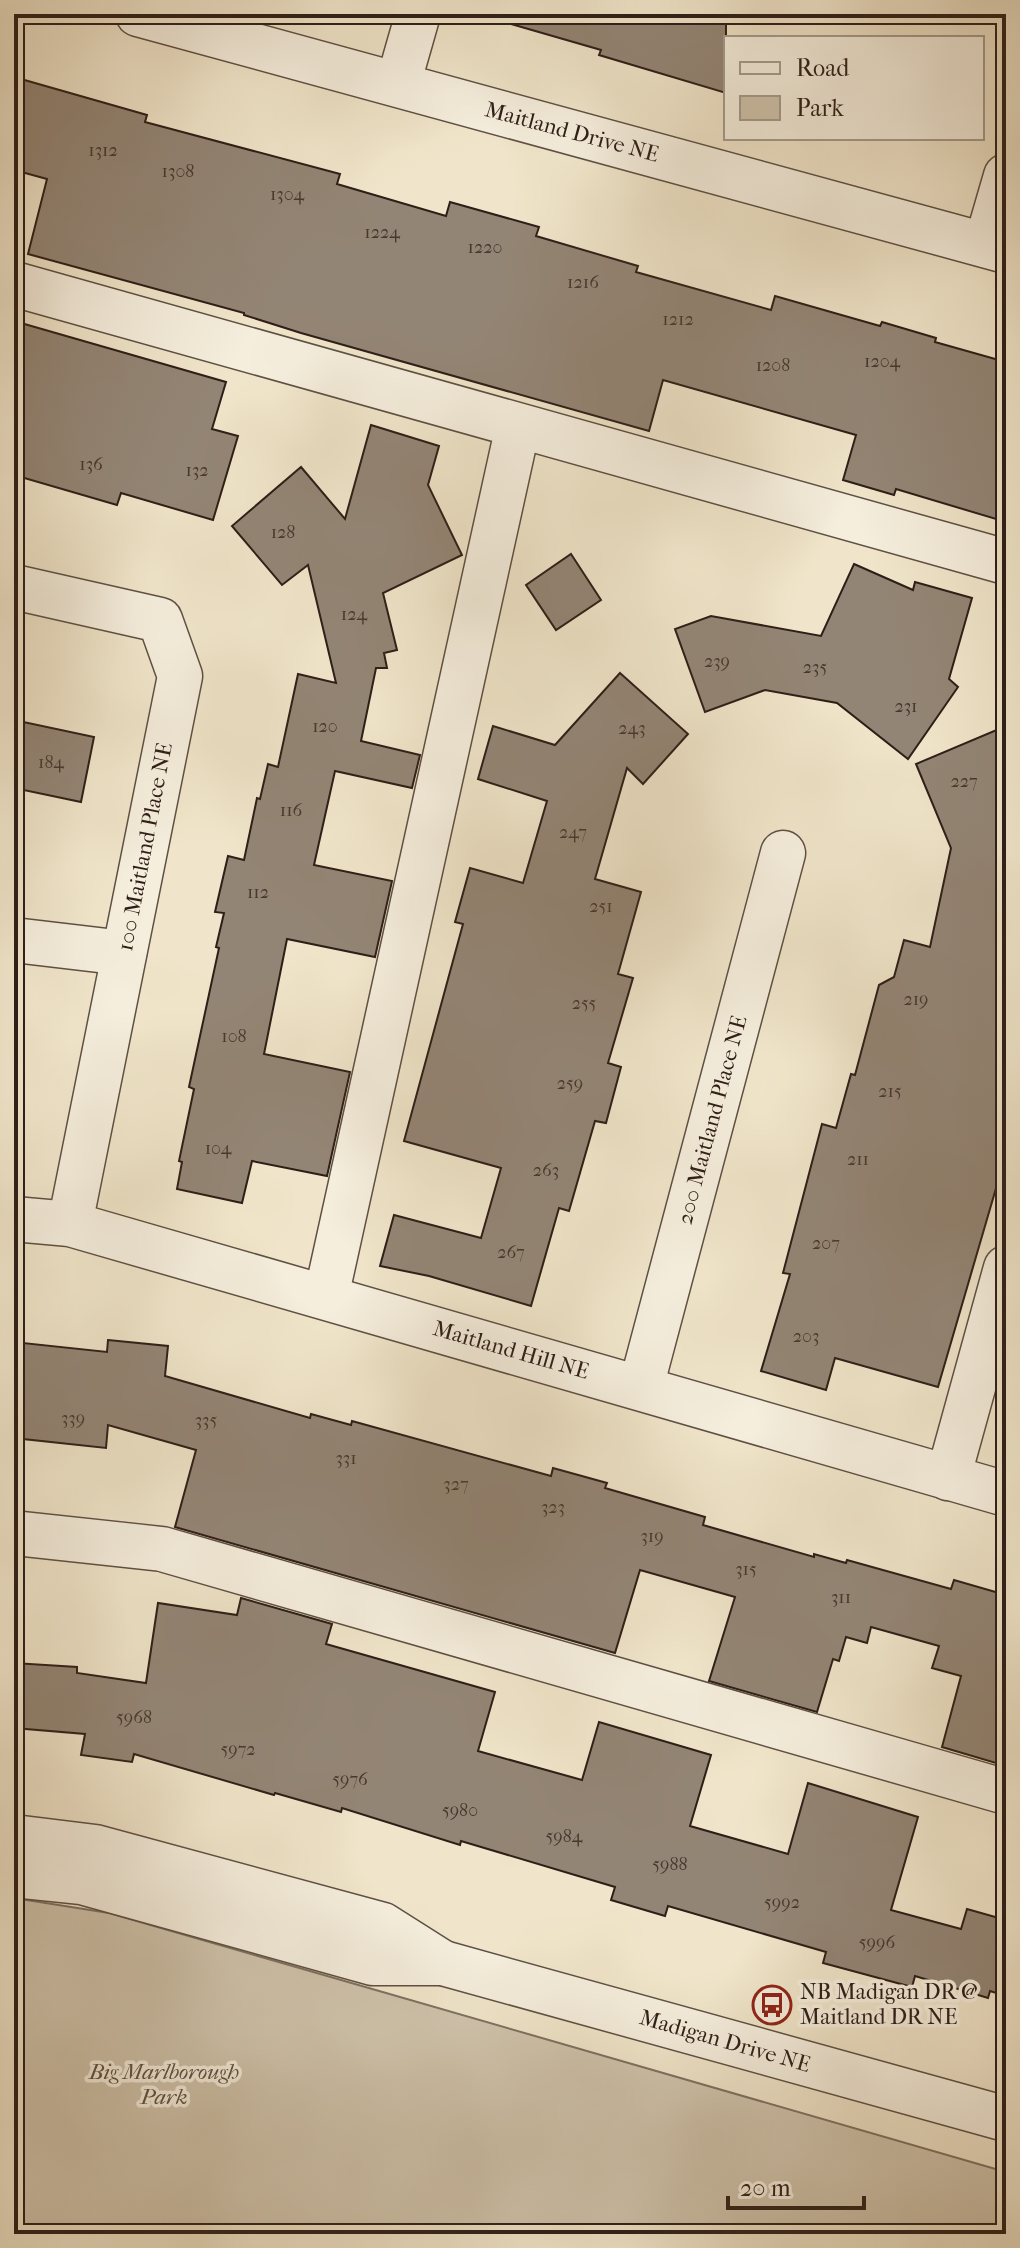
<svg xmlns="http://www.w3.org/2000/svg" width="1020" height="2248" font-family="'IM FELL French Canon',serif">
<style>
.green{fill:#cfc3ac;stroke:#7e7062;stroke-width:2}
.building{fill:#938575;stroke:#2e1e18;stroke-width:2}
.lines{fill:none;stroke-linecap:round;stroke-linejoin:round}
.minor-casing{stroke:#5e5044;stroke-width:47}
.minor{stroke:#f5eedd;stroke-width:44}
.labels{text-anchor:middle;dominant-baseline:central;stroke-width:7;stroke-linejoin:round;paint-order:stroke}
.number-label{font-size:18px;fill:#47382f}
.street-label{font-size:22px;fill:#2e1e18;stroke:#f5eedd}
.poi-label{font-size:22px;fill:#2e1e18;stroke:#f5eedd;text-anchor:start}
.park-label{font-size:22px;font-style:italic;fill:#5e5044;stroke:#f5eedd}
</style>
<rect width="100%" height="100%" fill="#f0e5ca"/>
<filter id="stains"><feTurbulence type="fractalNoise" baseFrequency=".0025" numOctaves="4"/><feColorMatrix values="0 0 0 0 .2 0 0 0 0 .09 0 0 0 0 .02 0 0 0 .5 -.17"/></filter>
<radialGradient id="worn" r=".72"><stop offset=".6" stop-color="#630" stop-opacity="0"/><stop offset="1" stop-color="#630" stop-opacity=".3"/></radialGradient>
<path class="green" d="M14,1898L109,1913L1006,2172V2234H14Z"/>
<g class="building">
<path d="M512,14H726V93L599,55L601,50L511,24Z"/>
<path d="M14,77L147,115L145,122L340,174L337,184L446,216L450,202L539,227L536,236L638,266L636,272L771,310L775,296L880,326L882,322L936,338L935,342L1006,362V522L896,489L894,495L843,480L856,435L663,380L649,431L301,333L244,315V313L28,254L47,179L14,170Z"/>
<path d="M14,321L226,382L212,429L238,436L213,520L121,493L117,505L14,475Z"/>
<path d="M371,425L439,446L428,485L462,555L383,593L397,650L384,653L387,668H376L361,741L420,755L412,788L335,771L314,865L392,881L375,957L287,939L264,1054L350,1072L327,1176L252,1161L242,1203L177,1189L182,1162L179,1161L194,1089L189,1087L219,948L216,947L224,913L215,912L228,856L244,860L257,798L260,799L268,764L278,767L298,674L336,683L308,565L282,585L232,526L301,467L345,519Z"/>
<path d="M571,554L601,600L556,630L526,585Z"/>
<path d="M854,564L913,590L915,582L972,598L949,679L958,687L908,759L837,703L765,690L705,712L675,629L711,616L821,636Z"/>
<path d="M620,673L688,734L643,784L627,768L595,879L641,892L618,974L633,978L608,1063L621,1067L606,1123L595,1121L569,1211L559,1208L531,1306L429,1276L380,1266L394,1215L481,1238L501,1168L404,1141L463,924L455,922L470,868L523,883L547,801L478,779L493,726L555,745Z"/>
<path d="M14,720L94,737L81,802L14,788Z"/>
<path d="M1006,726V1154L938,1387L835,1358L826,1390L761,1371L790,1274L783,1273L822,1124L836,1128L851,1074L855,1075L879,985L894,977L904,940L930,947L951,848L916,764Z"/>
<path d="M108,1340L168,1346L165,1376L310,1418L311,1414L351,1425L352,1421L551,1476L553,1468L607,1483L605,1488L705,1517L703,1525L814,1557V1554L846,1563L847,1560L951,1589L954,1580L1006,1595V1766L942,1747L961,1676L932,1668L939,1646L871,1627L867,1643L846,1637L839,1661L833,1659L817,1712L709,1681L735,1597L640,1570L615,1653L175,1527L196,1450L108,1425L106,1448L14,1438V1342L107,1352Z"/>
<path d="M241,1598L332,1624L326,1644L495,1692L478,1751L582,1780L599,1722L711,1755L690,1826L788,1854L808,1783L918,1817L891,1910L961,1929L967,1909L1006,1920V1996L990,1991L988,1998L915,1976L912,1987L823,1963L826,1952L668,1906L665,1916L611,1900L615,1887L461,1841L460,1845L342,1808L341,1812L275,1793L274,1795L134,1754L132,1762L81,1755L85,1734L14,1728V1663L77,1667V1673L146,1683L158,1603L237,1615Z"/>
</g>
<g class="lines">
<defs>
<g id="minor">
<path d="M138,14L1006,251"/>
<path d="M398,84L418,14"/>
<path d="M986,245L1006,176"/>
<path d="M14,284L1006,562"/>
<path d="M14,587L160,620L180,676L70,1224"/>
<path d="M14,940L124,953"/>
<path d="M14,1219L70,1224L1006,1494"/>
<path d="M326,1297L518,426"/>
<path d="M641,1387L783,853"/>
<path d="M948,1478L1006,1268"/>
<path d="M14,1533L162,1549L1006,1792"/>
<path d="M14,1837L95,1847L383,1925L443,1963"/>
<path d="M14,1875L82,1882L373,1963H443L1006,2119"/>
</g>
</defs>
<use href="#minor" class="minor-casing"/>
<use href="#minor" class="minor"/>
</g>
<defs>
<symbol id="bus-ring" viewBox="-11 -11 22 22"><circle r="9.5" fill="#f5eedd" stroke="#8f2418" stroke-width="1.5"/><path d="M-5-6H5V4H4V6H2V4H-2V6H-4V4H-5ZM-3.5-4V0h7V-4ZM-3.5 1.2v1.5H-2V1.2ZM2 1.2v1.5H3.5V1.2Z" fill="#8f2418"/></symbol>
</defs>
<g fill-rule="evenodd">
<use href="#bus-ring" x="750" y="1983" width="44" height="44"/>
</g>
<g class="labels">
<g class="number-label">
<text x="103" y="150">1312</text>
<text x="178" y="171">1308</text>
<text x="287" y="194">1304</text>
<text x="382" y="232">1224</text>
<text x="485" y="247">1220</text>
<text x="583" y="282">1216</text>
<text x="678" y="319">1212</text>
<text x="882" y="361">1204</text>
<text x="773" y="365">1208</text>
<text x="91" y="464">136</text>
<text x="197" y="470">132</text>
<text x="283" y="532">128</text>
<text x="354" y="614">124</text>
<text x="717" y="661">239</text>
<text x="815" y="667">235</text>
<text x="906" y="706">231</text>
<text x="325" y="726">120</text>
<text x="632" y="728">243</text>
<text x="51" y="762">184</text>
<text x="964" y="781">227</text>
<text x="291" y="810">116</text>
<text x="573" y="832">247</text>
<text x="258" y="892">112</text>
<text x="601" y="906">251</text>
<text x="916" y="999">219</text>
<text x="584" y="1003">255</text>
<text x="234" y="1036">108</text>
<text x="570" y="1083">259</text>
<text x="890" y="1091">215</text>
<text x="218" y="1148">104</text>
<text x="858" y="1159">211</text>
<text x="546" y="1170">263</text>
<text x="826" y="1243">207</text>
<text x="511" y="1252">267</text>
<text x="806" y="1336">203</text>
<text x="73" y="1418">339</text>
<text x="206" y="1420">335</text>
<text x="346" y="1458">331</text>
<text x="456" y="1484">327</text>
<text x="553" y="1507">323</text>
<text x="652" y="1536">319</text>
<text x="746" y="1569">315</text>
<text x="841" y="1597">311</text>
<text x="134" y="1717">5968</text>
<text x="238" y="1749">5972</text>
<text x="350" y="1779">5976</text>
<text x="460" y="1810">5980</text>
<text x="564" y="1836">5984</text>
<text x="670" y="1864">5988</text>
<text x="782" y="1902">5992</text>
<text x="877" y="1942">5996</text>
</g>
<g class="street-label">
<text transform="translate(572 132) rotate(15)">Maitland Drive NE</text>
<text transform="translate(145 847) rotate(-79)">100 Maitland Place NE</text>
<text transform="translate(712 1120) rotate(-75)">200 Maitland Place NE</text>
<text transform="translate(511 1350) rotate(16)">Maitland Hill NE</text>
<text transform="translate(725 2041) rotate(16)">Madigan Drive NE</text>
</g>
<g class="poi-label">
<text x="800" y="1992">NB Madigan DR @<tspan x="800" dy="25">Maitland DR NE</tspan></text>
</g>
<g class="park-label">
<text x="164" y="2072">Big Marlborough<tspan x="164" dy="25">Park</tspan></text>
</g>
</g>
<rect width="1020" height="2248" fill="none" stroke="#f0e5ca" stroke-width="48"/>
<rect x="16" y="16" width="988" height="2216" fill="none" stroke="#2e1e18" stroke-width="4"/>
<rect x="24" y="24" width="972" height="2200" fill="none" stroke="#2e1e18" stroke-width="2"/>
<rect x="724" y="36" width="260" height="104" fill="#f5eedd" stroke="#a59b8e" stroke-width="2"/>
<rect x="740" y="62" width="40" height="12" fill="#f5eedd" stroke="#a59b8e" stroke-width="2"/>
<text x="796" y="76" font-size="24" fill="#2e1e18">Road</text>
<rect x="740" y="96" width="40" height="24" fill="#cfc3ac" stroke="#a59b8e" stroke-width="2"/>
<text x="796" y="116" font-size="24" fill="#2e1e18">Park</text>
<path d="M728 2196v12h136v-12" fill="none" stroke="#2e1e18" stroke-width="4"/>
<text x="740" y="2196" font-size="24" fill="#2e1e18" stroke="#f5eedd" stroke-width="6" paint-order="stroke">20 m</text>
<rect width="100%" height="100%" filter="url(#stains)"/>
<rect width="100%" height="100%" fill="url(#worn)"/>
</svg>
